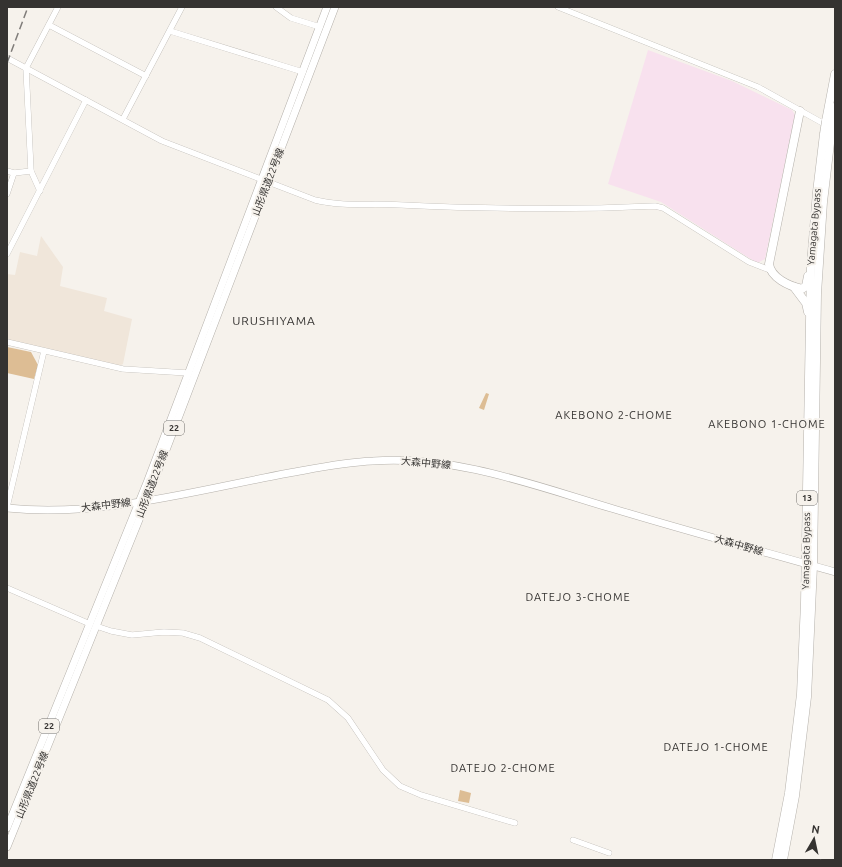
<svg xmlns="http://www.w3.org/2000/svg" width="842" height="867" font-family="Ubuntu,'Noto Sans JP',sans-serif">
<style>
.built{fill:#f0e6da}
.industrial{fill:#f8e1ee}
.green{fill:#ddbd94}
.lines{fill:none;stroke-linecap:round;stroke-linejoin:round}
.minor-casing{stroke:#b5b1ab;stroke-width:6}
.major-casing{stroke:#b5b1ab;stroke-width:8}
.highway-casing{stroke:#b5b1ab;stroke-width:9}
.minor{stroke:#fff;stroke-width:5.5}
.major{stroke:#fff;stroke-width:7}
.highway{stroke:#fff;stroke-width:8}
.rail{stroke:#807d7a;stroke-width:1.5;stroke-dasharray:8 4;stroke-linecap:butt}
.highway-bridge-casing{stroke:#b5b1ab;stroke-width:9;stroke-linecap:butt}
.highway-bridge{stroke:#fff;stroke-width:8}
.labels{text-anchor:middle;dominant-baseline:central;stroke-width:4;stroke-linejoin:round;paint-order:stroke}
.shield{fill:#f6f2ec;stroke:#6f6c69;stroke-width:1}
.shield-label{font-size:9px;font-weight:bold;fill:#353331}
.street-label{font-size:10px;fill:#353331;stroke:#f6f2ec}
.neighbourhood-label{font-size:11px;letter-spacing:1px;fill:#353331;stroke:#f6f2ec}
.quarter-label{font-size:12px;letter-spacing:1px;fill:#353331;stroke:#f6f2ec}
</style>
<rect width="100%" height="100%" fill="#f6f2ec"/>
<path class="built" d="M41,236L63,267L60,286L107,298L104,311L132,319L123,364L119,366L7,340V274L15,275L20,252L37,256Z"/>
<path class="industrial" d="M648,50L732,81L792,110L795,115L765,259L757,263L661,202L608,184Z"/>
<g class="green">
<path d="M7,347L31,352L38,365L34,379L7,373Z"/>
<path d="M486,393L489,394L484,410L479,408Z"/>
<path d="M460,790L471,793L469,803L458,801Z"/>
</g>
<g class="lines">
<defs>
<g id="minor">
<path d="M276,7L291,18L320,27"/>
<path d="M558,7L758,87L828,126"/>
<path d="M49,25L146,76"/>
<path d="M170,31L303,72"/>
<path d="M7,58L162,141L315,200C344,207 372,203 402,205C487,209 571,210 655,206L663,208L749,262L770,270"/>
<path d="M123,119L182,7"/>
<path d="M7,171L14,173L31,171"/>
<path d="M40,191L31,171L26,68L58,7"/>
<path d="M7,194L14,173"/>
<path d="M7,254L86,100"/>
<path d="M7,342L123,369L188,373"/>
<path d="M7,507L44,351"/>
<path d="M7,588L90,624"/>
<path d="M96,626L111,631L132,635L164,632L183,633L200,638L328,700L348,718L383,770L400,786L421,795L515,823"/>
<path d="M573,840L609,853"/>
</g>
<g id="major">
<path d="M7,508C101,518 197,490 289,473C317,468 345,462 373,461C456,455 536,486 614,509C687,531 761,551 835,572"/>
<path d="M7,828L148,480L327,7"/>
<path d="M7,847L147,500L335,7"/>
</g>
<g id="highway">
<path d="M800,111L769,264C771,278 789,286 802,289L806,286L808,276"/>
<path d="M826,121L835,74"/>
<path d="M832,122L835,107"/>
<path d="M794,287L806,303L808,312"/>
<path d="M776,860L789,793L801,694L805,603L811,265L817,192L824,134"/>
<path d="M783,860L795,796L807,697L813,566L817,294L823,202L831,135"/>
</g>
</defs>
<use href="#minor" class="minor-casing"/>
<use href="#major" class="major-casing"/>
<use href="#highway" class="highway-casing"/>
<use href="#minor" class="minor"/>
<use href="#major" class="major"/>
<use href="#highway" class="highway"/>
<path class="rail" d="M7,63L28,7"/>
<defs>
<g id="highway-bridge">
<path d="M824,134L826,121"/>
<path d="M831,135L832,122"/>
</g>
</defs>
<use href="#highway-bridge" class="highway-bridge-casing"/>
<use href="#highway-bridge" class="highway-bridge"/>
</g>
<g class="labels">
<g class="shield">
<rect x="164" y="421" width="20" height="14" rx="3"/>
<rect x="797" y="491" width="20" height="14" rx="3"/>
<rect x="39" y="719" width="20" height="14" rx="3"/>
</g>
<g class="shield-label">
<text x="174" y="428">22</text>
<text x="807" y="498">13</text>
<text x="49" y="726">22</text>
</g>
<g class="street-label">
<text transform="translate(268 182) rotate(-69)">山形県道22号線</text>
<text transform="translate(814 227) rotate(-85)">Yamagata Bypass</text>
<text transform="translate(426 463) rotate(5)">大森中野線</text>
<text transform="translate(152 484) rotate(-69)">山形県道22号線</text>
<text transform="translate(106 505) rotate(-7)">大森中野線</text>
<text transform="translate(739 545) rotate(16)">大森中野線</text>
<text transform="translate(806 551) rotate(-89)">Yamagata Bypass</text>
<text transform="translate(32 785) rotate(-68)">山形県道22号線</text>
</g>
<g class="neighbourhood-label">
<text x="614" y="415">AKEBONO 2-CHOME</text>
<text x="767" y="424">AKEBONO 1-CHOME</text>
<text x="578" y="597">DATEJO 3-CHOME</text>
<text x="716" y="747">DATEJO 1-CHOME</text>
<text x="503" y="768">DATEJO 2-CHOME</text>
</g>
<g class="quarter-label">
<text x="274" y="320">URUSHIYAMA</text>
</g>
</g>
<rect width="842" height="867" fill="none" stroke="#353331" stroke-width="16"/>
<g transform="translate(814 839) rotate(9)" stroke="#f6f2ec" stroke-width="3" paint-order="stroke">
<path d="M0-3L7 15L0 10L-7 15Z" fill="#353331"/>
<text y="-6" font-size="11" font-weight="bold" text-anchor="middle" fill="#353331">N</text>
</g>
</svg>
